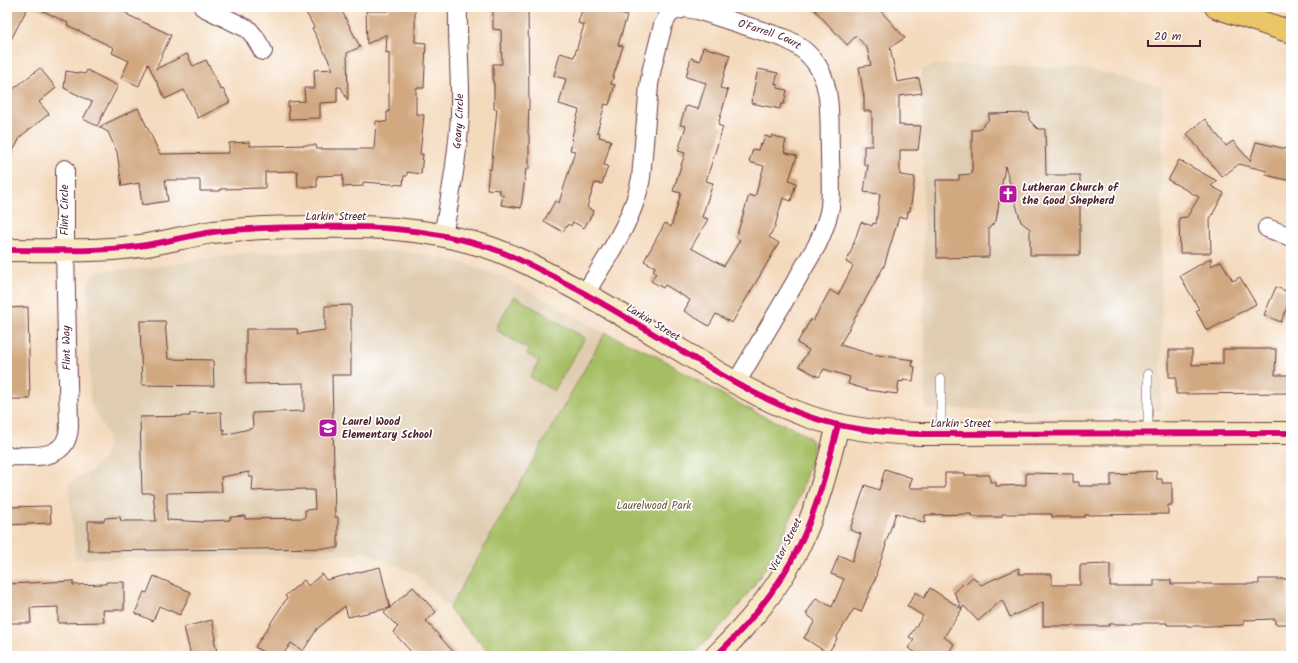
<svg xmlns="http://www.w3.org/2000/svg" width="1298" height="663" font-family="Kalam,sans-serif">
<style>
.built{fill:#e0cdb1}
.green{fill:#a6be63;stroke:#786e47}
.building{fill:#d1a880;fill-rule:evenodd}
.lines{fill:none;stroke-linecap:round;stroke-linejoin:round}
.lane-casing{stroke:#643b41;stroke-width:10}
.street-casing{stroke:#643b41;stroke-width:20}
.secondary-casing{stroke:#643b41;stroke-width:24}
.highway-casing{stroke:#643b41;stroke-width:24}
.lane{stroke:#fff;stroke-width:9}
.street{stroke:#fff;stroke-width:18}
.secondary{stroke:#f6e9c3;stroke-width:22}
.highway{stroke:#e9c769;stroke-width:22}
.cycleway-casing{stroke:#fff;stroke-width:8}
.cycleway{stroke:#d6006c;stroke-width:6}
.labels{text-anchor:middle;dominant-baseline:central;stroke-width:3.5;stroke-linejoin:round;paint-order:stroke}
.street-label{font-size:11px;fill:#4a1f2b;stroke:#fff}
.poi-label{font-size:11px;font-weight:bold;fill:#4a1f2b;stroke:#fff;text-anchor:start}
.park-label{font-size:11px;fill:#6a573f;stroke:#fff}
</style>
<rect width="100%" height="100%" fill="#fff"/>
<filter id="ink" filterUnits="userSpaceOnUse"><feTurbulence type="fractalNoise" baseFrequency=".025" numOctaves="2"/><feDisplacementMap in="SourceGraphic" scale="8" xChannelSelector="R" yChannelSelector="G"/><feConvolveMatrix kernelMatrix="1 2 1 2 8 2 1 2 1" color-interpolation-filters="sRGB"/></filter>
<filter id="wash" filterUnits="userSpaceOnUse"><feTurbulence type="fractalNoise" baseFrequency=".012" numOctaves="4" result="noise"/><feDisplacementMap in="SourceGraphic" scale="16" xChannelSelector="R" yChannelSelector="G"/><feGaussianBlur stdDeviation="0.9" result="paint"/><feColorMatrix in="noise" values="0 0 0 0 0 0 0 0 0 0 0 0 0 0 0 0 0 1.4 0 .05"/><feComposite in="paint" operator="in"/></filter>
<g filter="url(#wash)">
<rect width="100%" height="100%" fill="#f4dabd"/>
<g class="built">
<path d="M937,64L1083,68L1162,87L1161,410L925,409L922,70Z"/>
<path d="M329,250L398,251L414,253L464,263L498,275L525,288L605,333L449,609L416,574L359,549V554L75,559L69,483L92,471L104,457L108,445L106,432L93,410L90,402L88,283L91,275L99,271L147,268L243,253Z"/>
</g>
<g class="green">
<path d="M514,296L585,338L554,391L530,377L539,361L527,354L529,350L497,330V326Z"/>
<path d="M605,333C620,340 637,346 652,354C665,360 676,368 688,375C714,390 739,404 765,417C776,422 806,431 811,440C816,449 809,465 806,475C785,548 747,605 691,656H492L449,609Z"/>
</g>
<g id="blocks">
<g class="building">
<path d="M7,7H28L7,47Z"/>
<path d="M35,7H114L128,14V15L171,35L156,69L187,54L193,66L206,60L221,90L223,89L230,102L198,118L184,90L165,99L148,64L139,86L121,78L129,61L112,53L114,48L67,25L68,23Z"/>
<path d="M303,7H340L360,47L347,53L348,101L341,87H337V102L320,103V118L289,119L288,102L305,101L304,88H315L314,70L333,69L312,28L314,27Z"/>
<path d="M388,7H415V42L426,43L424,88H416V114L424,115L420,154H423L421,174L407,172V176H404L403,185L363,182V186L343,187V175L317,176V187H298L297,171L265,172V188L220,189V191H200V180H165L168,201L142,205L139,183L122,186L117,152L108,132L99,127L138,108L160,154L229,153V143L250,142V146L316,145L317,149H374L376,121L387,122V112H389V52L386,53L387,34L367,44L366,11H388Z"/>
<path d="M583,7H613L612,11L627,16L618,45L623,46L611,84L615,85L609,105L605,104L597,132L600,133L599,137L611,140L604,165L608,166L602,184L595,183L587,207L594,211L584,228L573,222L571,226L568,224L563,232L544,221L555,201L559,203L575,151L570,150L573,140H571L579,110L559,104L566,79L554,76L560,53L574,57L584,25L578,23Z"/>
<path d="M812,7H877L905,38L890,47L897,82L919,78L922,93L899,96V125L921,126L918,150H900V175L915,177L910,211H908L907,218L899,217L884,266L840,345L871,354L913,360L912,366L915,367L913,381L903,380V382L899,381L897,394L868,390L848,384L850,377L824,369L819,377L799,366L809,350L797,343L811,319L813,321L830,290L838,295L853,266L846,262L850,254L861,222L872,226L873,223L876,224L880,194L864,192L868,165H864V146H872V111H864V97L859,67L871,65L867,48L856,36L847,45Z"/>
<path d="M493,10H528L529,103L528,134L529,135V169H526L521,208L501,205L503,195L500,194V190L487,189L489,169L491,170L497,109H494V83H493V64H502L501,30L493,29Z"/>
<path d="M703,47L730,55L720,88L728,90L718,125L723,127L706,181L713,183L702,217L708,219L691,248L724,266L740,240L736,238L749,195L755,197L764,166L749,162L753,149L758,150L760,144L762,145L765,136L771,138L772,135L786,140L784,148L785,149L784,152L797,156L789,180L796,183L791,201L783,198L775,226L769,237L779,243L732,323L716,314L709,326L684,311L690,300L665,285L663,288L651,281L656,273L653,271L655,267L644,261L665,223L671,227L681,193L673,191L685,153L678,151L686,126L680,125L686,106L698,109L706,83L686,77L691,58L700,61Z"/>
<path d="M40,68L56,88L39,102L49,114L21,136L7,163V94Z"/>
<path d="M758,69L778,73L775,84L778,85V88L787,90L784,104H781L780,109L751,103Z"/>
<path d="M87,70L118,86L97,126L83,119L92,102L64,88L66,71L85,74Z"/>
<path d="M1029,113V120L1038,129H1045L1046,175H1080V255H1030V229L1021,222L1005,166L996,221L989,228V257L937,258L936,180H959V175L972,174V130H979L989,119V114Z"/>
<path d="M1205,119L1226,146L1233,141L1250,161L1256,142L1291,150V181L1266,175L1267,171L1239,164L1222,177L1187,134Z"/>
<path d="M1179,160L1217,181L1211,186L1224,193L1210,219L1211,253H1180L1179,218L1187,217L1199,197L1168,180Z"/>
<path d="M1211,258V266L1221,261L1233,281L1240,277L1256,304L1207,331L1196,311L1199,309L1180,276Z"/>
<path d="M1276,287L1291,293V297L1281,322L1264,315Z"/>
<path d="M351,305V375H332L335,517H338V548L88,551V521H104L105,518L120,517L121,521H156L153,493H142L140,417L190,416V413L221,412L222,430L224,429V435L253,428L252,413L304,411V383L246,384V329H297L298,334L325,330V306ZM249,472V477H253L252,491L305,489V490H314L315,509L305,510V518L245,519V516L230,517V520L203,521V522L167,520V493L222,492L221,477Z"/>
<path d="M28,307L30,399H7V308Z"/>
<path d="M140,321H165L168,359L213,360L214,386L142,385Z"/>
<path d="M1223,349H1276L1275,375H1291V393L1176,394V377H1169V350H1192V365L1223,364Z"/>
<path d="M885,469L912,478L909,488H945V473H965V475H990V482H996V486L1026,485V473L1073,474V482H1079V486H1111V474L1136,473V472L1156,471L1157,479H1162V483H1172V505H1168V514L1085,515V517H1052V514H1002V517H971V514L925,515V523L896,513L885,545H886L876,574L877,575L861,612L854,609L836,638L837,639L828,653L804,638L815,621L806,614L816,598L832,607L844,579L831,574L839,555L852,561L861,534L850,530L865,485L879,490Z"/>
<path d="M50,506L51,523L7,525V507Z"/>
<path d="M1110,564V586H1154V580H1171V584H1259V579H1288L1289,624H1275V619L1244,620V625L1208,626H1187V625H1167V623H1134V624H1109V626H1043V602L1010,617L1002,600L978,621L964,606L944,637L954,644L947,656H921L908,648L914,640L909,637L923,616L907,606L916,592L924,598L930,588L962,609L954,592L964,583L965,584L973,577L981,585L1019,568V574H1052V585H1080V565Z"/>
<path d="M380,567L390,608L348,617L345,606L317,629L303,651L291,643L282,656H269L255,647L287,598L285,596L304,580L308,586L322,574L326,580Z"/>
<path d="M154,576L191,592L180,615L159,606L153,621L135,613L144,592L147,593Z"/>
<path d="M73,581V585L106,584V582H124V610H103L104,622L58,623V607L30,608L31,623H10V611H7V584Z"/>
<path d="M413,587L436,612L426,621L457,656H415L393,632L398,627L384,613Z"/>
<path d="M212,620L216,638L214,639L218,656H191L184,627Z"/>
</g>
</g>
</g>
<g filter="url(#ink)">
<use href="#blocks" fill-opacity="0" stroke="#643b41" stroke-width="1"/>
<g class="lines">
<defs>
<g id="lane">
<path d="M1148,374V433"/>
<path d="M941,379V434"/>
</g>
<g id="street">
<path d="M203,7L248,29L254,36L263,51"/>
<path d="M1267,228L1291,237"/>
<path id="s1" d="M443,235C451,195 458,155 460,114C461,78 457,43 458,7"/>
<path id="s2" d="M585,294C606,258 634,220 641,178L649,85L652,68L663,25L669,14L674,11L685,8L697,10L784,38C799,45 812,55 820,70C832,93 829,126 830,152C830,170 832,189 830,207C828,220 823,232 817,245L736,383"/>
<path d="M7,456C33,456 67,462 69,427L65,250V169"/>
</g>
<g id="secondary">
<path d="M7,250C49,250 91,252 132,247C160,244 186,236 213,232C247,228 281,227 314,227C372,226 425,228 481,245C512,254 540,270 569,285C614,309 658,337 702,363C736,384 772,404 810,417C845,429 882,433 919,434L1291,433"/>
<path d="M716,656C750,623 780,587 800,544C818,506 828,465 838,425"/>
</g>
<path id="highway" d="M1216,7L1291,32"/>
</defs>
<use href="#lane" class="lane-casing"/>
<use href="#street" class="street-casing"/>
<use href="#secondary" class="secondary-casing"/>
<use href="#highway" class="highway-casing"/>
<use href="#lane" class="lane"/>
<use href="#street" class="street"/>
<use href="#secondary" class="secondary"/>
<use href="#highway" class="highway"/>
<defs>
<g id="cycleway">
<path d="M7,250C49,250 91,252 132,247C160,244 186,236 213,232C247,228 281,227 314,227C372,226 425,228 481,245C512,254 540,270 569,285C614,309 658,337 702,363C736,384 772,404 810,417C845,429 882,433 919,434L1291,433"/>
<path d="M716,656C750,623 780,587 800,544C818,506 828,465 838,425"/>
</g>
</defs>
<use href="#cycleway" class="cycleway-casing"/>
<use href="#cycleway" class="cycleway"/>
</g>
</g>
<defs>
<symbol id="church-square" viewBox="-11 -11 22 22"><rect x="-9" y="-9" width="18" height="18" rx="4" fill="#b5179e" stroke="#fff"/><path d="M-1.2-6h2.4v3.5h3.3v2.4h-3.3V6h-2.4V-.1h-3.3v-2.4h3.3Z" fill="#fff"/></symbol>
<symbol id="school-square" viewBox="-11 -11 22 22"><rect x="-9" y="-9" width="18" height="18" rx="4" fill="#b5179e" stroke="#fff"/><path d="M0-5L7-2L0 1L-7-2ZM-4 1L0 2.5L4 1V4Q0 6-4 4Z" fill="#fff"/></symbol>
</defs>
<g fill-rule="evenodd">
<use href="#church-square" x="997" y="183" width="22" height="22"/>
<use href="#school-square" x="317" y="417" width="22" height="22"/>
</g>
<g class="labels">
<g class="street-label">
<text stroke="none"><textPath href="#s2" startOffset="403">O'Farrell Court</textPath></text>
<text stroke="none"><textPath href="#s1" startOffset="115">Geary Circle</textPath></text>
<text transform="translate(65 210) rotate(-90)">Flint Circle</text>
<text x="336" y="217">Larkin Street</text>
<text transform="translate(653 323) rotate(31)">Larkin Street</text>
<text transform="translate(67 348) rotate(-91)">Flint Way</text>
<text x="961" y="424">Larkin Street</text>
<text transform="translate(786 545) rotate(-63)">Victor Street</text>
</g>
<g class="poi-label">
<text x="1022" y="188">Lutheran Church of<tspan x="1022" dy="13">the Good Shepherd</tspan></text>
<text x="342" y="422">Laurel Wood<tspan x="342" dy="13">Elementary School</tspan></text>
</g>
<g class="park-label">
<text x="654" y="506">Laurelwood Park</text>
</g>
</g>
<rect width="1298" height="663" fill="none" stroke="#fff" stroke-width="24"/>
<path d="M1148 40v6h52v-6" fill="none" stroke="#4a1f2b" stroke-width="2"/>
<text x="1154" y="40" font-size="12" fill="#4a1f2b" stroke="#ffffff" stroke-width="3" paint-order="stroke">20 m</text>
</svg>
